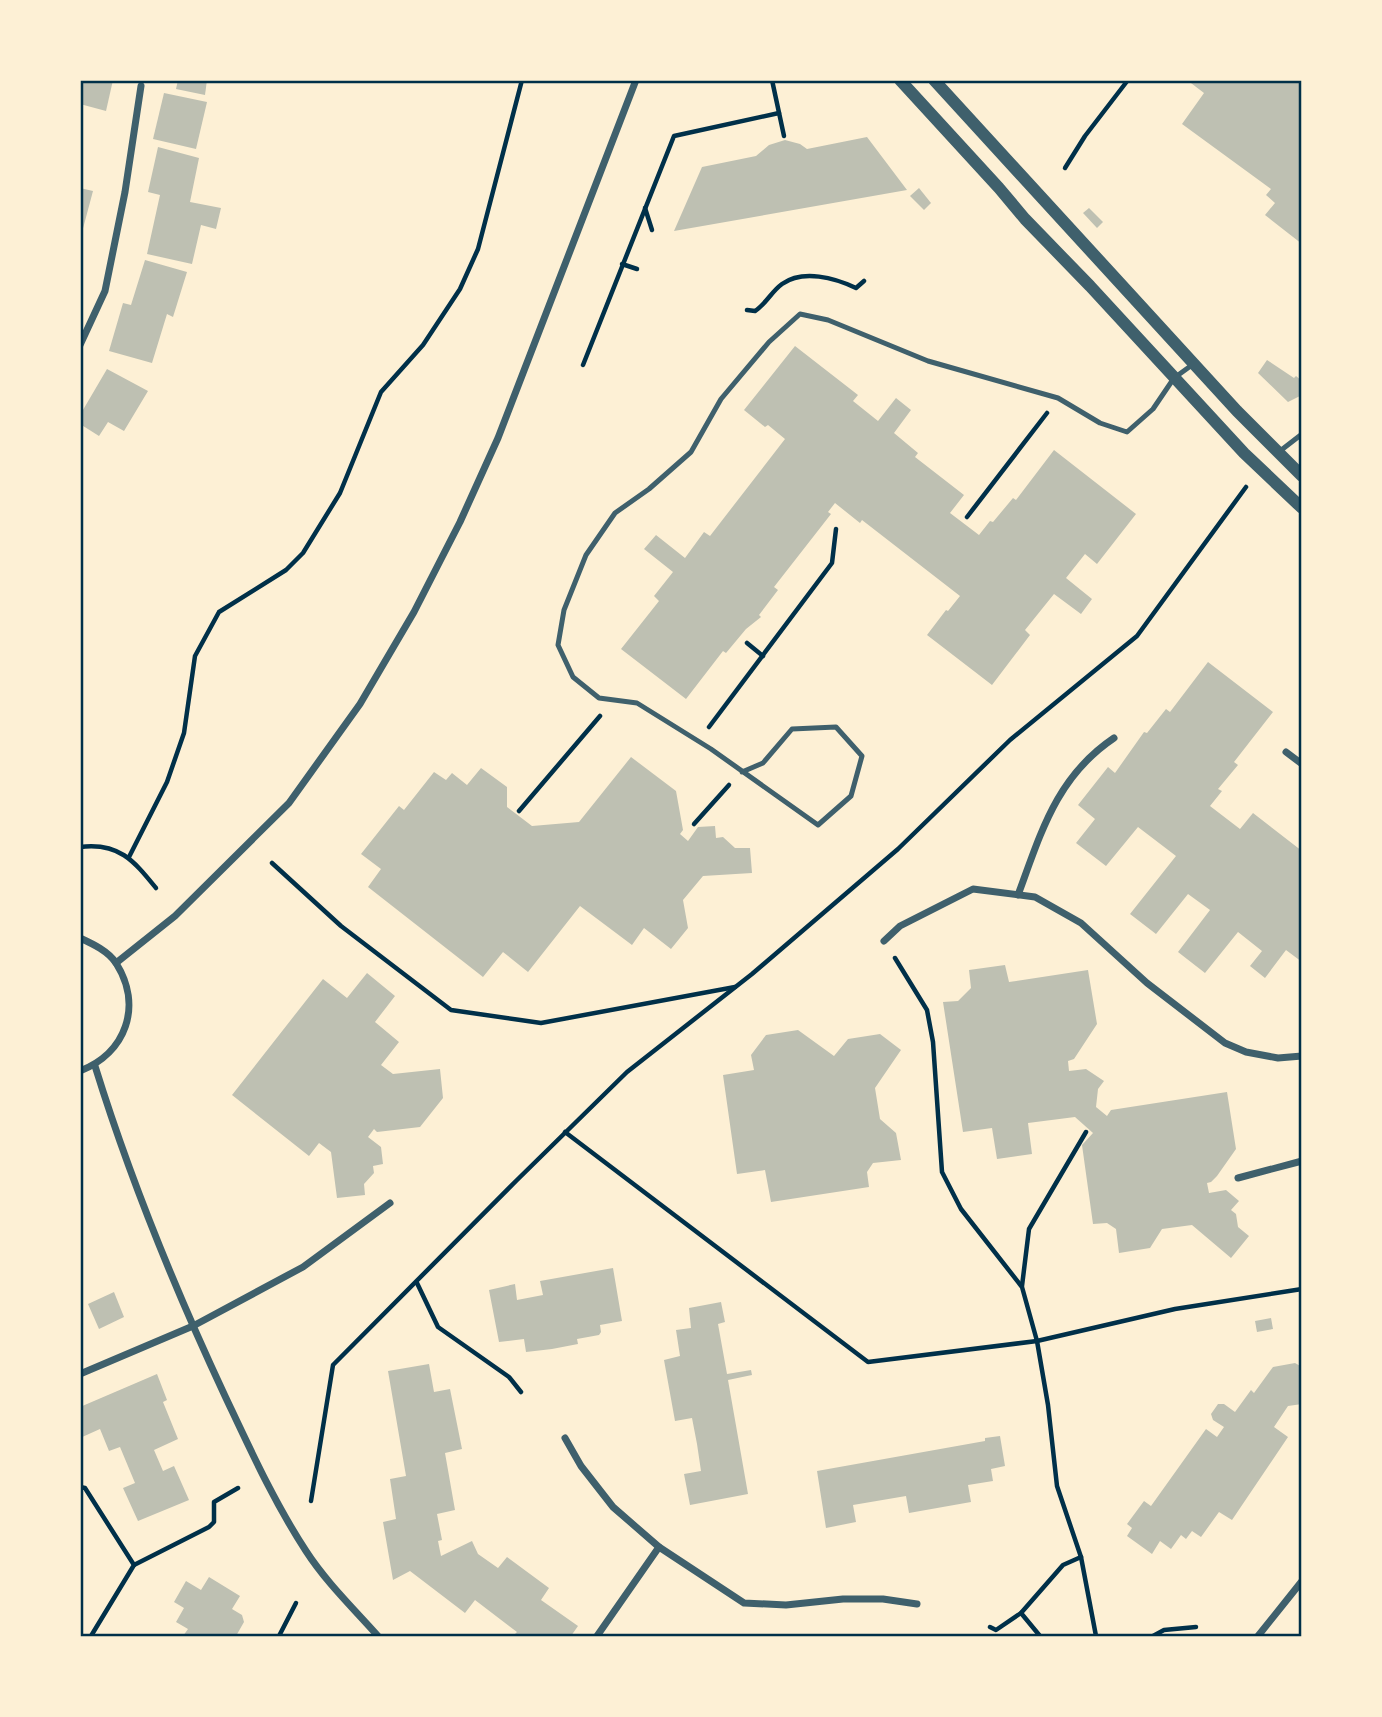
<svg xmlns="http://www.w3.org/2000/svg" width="1382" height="1717" font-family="'Exo 2',sans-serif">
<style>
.building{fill:#bec0b2}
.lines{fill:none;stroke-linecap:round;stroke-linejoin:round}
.path{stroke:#003049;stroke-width:4.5}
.service{stroke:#3f606c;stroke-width:5}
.minor{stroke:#3f606c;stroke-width:7}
.tertiary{stroke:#3f606c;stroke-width:12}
.neatline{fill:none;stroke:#003049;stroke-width:2.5}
</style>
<rect width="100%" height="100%" fill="#fdf0d5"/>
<g class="building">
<path d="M80,80H113L106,111L80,104Z"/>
<path d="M178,80H207L205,95L176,89Z"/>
<path d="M1187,80H1302V244L1265,215L1275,203L1266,195L1271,189L1182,124L1204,93Z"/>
<path d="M164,93L207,102L196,149L153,139Z"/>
<path d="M867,137L907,190L674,231L702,167L756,156L769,145L785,140L800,144L807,149Z"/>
<path d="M158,147L199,158L190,202L221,208L216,229L201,225L192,264L147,254L160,195L148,192Z"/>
<path d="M80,188L93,191L81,236H80Z"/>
<path d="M919,188L931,203L924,210L910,196Z"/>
<path d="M1089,208L1103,222L1097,228L1083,213Z"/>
<path d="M145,260L187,272L173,317L167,314L152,363L109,351L123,303L131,305Z"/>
<path d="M795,346L858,395L853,401L878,421L896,398L911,410L894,433L918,453L915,457L964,495L950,513L979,535L990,521L993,522L1013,498L1016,500L1054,450L1136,514L1097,564L1085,554L1066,578L1092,599L1081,614L1054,594L1025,630L1030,635L992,685L927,635L946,610L948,611L960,596L862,520L860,523L835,503L828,512L831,514L774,587L778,590L759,615L761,617L746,629L726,653L723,651L686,699L621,649L659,601L654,596L673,572L644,549L656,535L685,558L704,532L710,536L785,439L768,425L765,427L744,410Z"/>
<path d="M1267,360L1294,378L1296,376L1302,381V395L1288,402L1258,373Z"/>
<path d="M107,369L148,391L124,431L108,422L99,436L80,424V415Z"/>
<path d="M1208,662L1273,712L1234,762L1238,765L1218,789L1222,791L1210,806L1240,829L1253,813L1302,851V962L1286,950L1265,978L1250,966L1262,951L1238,932L1205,973L1178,952L1210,910L1188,894L1156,934L1130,914L1176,856L1138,827L1106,866L1076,843L1095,819L1078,805L1108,767L1115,773L1144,732L1147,733L1166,709L1170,712Z"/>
<path d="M631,757L676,791L683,830L680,834L688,841L698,827L715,826L716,838L723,837L735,848H750L752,873L703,876L683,900L688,928L671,949L644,928L632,945L580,906L528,972L503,952L483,977L368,887L381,869L361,854L399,806L404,810L434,772L446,780L452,773L467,785L481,768L507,787V807L532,826L579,822Z"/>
<path d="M1005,965L1009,982L1088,970L1097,1024L1074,1059L1068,1061L1069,1071L1086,1069L1104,1081L1098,1089L1096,1107L1107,1116L1111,1110L1227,1092L1236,1149L1217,1176L1211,1182L1207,1183L1209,1193L1226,1190L1239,1201L1231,1210L1236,1214L1238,1227L1249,1236L1231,1258L1192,1225L1162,1229L1150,1248L1119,1253L1116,1229L1107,1223L1093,1224L1082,1145L1093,1133L1075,1117L1028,1123L1032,1154L997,1159L992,1128L963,1132L943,1002L958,1001L971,988L969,970Z"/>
<path d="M367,973L395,996L375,1022L399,1042L381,1065L393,1074L440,1069L443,1098L420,1127L377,1132L374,1129L368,1137L381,1147L383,1164L373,1166L374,1173L364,1184L365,1195L337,1198L331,1152L319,1143L309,1156L232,1095L323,979L347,998Z"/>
<path d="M798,1030L834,1056L848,1039L880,1034L901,1050L875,1088L880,1119L896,1133L901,1160L873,1163L867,1172L869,1187L771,1202L765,1170L737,1174L723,1075L754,1070L751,1055L766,1035Z"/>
<path d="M613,1268L622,1321L600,1325L601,1332L599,1335L577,1339L578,1344L552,1349L526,1352L524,1339L499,1342L489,1290L515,1284L517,1300L543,1295L540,1281Z"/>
<path d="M114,1292L124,1317L99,1329L88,1304Z"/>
<path d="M721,1302L725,1322L718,1324L727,1374L751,1370L752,1375L728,1380L748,1494L690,1505L684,1474L701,1471L697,1444L692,1418L675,1421L664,1360L680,1356L676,1330L691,1328L689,1308Z"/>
<path d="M1271,1318L1273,1329L1257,1332L1255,1321Z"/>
<path d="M1295,1363L1302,1367V1404L1288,1406L1274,1427L1288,1437L1232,1520L1219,1512L1201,1537L1192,1531L1186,1539L1181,1535L1171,1549L1160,1541L1152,1554L1127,1536L1132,1528L1127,1524L1144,1501L1151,1506L1206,1429L1217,1437L1224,1427L1213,1420L1211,1414L1218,1404H1224L1235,1412L1251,1390L1254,1393L1273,1367Z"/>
<path d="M429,1364L434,1392L450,1389L462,1449L445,1453L455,1510L437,1514L442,1540L438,1541L441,1556L472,1541L478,1554L498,1568L507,1557L549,1588L541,1600L578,1626L571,1636H513L517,1632L475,1600L465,1613L410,1571L393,1580L383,1522L396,1519L390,1479L406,1476L388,1371Z"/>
<path d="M157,1374L167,1400L163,1402L178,1439L154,1450L163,1471L174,1466L189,1500L138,1521L123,1488L135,1483L120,1447L109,1451L100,1429L80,1438V1407Z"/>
<path d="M1000,1436L1005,1466L991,1469L993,1481L968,1485L971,1502L909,1513L906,1496L853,1505L856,1522L826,1528L817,1471L985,1441V1438Z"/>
<path d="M209,1577L240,1596L232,1609L242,1615L244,1622L236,1636H183L188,1629L176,1622L184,1608L174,1602L186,1581L201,1590Z"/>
</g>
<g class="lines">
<g class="path">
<path d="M772,80L784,136"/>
<path d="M1065,168L1085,136L1128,80"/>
<path d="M645,208L652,230"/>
<path d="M622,264L637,269"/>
<path d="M747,310L755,311C766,304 771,292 782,284C803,269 835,278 856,288L864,281"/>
<path d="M583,365L674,136L779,113"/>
<path d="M967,517L1047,413"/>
<path d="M747,643L763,656"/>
<path d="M709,727L832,563L836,529"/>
<path d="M519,811L600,716"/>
<path d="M694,824L729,785"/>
<path d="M80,847C119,842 134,861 156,888"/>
<path d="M129,857L167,782L184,733L195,656L219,612L286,570L303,553L340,493L381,392L423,345L460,289L478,249L522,80"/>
<path d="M272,863L341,926L451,1010L541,1023L735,987"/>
<path d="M895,958L927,1010L933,1042L942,1172L961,1209L1022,1287L1037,1341L1048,1405L1057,1486L1081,1557L1096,1636"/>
<path d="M565,1132L868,1362L1037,1341L1175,1309L1302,1289"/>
<path d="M417,1283L438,1327L509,1377L521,1392"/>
<path d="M1022,1286L1029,1229L1086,1132"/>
<path d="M80,1487L85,1488L134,1565L91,1636"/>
<path d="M311,1501L333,1365L517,1180L627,1072L752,974L898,849L1010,740L1137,636L1246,487"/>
<path d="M134,1565L209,1527L214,1522V1502L238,1488"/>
<path d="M1021,1613L1040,1636"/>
<path d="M990,1627L996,1630L1021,1613L1063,1565L1081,1557"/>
<path d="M279,1636L296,1603"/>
<path d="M1153,1636L1164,1630L1196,1627"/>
</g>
<g class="service">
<path d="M1280,451L1302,434"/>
<path d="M742,772L763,763L792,729L836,727L862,756L851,796L818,825L711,749L637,703L599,698L573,677L558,645L564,610L586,555L615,513L649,489L691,452L721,399L769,342L800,314L828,320L928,361L1058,398L1100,423L1127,432L1153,409L1174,378L1192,365"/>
</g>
<g class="minor">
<path d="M80,345L105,291L125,192L141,86"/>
<path d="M1286,752L1302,764"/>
<path d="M1018,895C1041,833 1056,777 1114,738"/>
<path d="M80,938C93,944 108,951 116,963C143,1006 126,1053 80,1071"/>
<path d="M884,941L900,926L973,889L1035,897L1081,923L1147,983L1225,1043L1246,1052L1278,1058L1302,1056"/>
<path d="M116,963L175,916L289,803L360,704L414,612L460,522L498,438L636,80"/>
<path d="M95,1066C130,1179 175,1289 225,1396C250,1449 274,1502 306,1551C326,1582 354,1609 378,1636"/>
<path d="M1238,1178L1302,1161"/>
<path d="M80,1374L193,1326L303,1267L390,1203"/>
<path d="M565,1438L581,1466L613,1507L659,1547"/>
<path d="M597,1636L659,1547L744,1603L786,1605L843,1599H883L917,1604"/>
<path d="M1258,1636L1302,1581"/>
</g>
<g class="tertiary">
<path d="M900,80L999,188L1025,219L1090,286L1244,453L1302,508"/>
<path d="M934,80L1237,411L1302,476"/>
</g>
</g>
<rect width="1382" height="1717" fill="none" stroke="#fdf0d5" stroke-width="164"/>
<rect x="82" y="82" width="1218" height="1553" class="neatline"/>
</svg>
